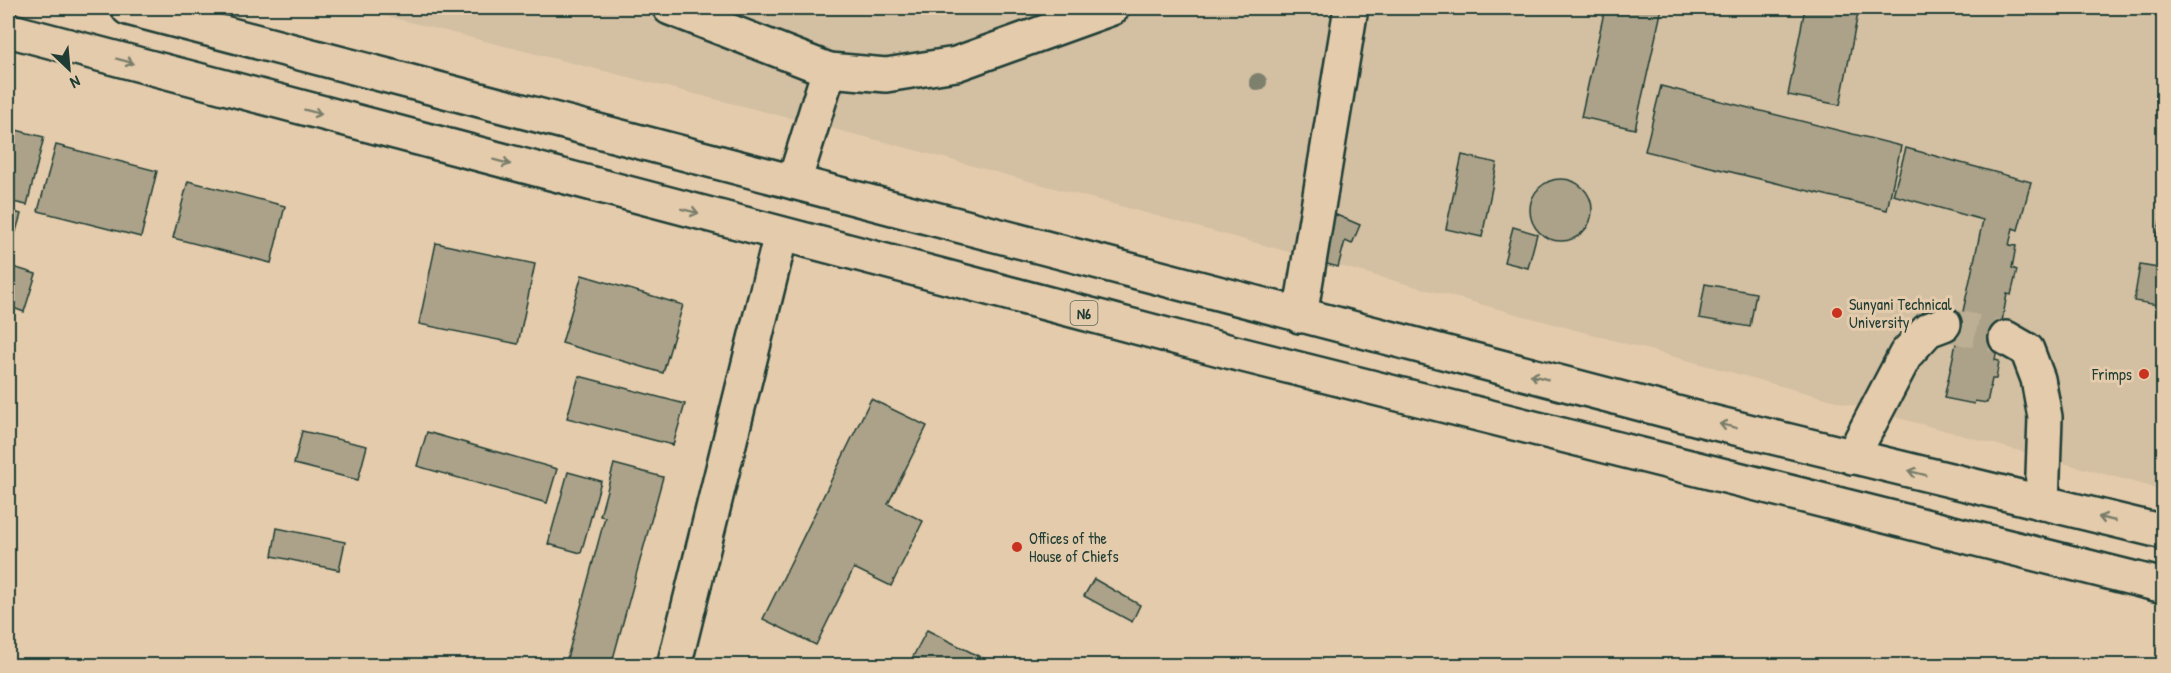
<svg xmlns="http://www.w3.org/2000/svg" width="2171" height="673" font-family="'Patrick Hand',sans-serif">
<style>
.built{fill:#d3bfa2}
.building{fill:#aba289;stroke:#1f3d34;stroke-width:1.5}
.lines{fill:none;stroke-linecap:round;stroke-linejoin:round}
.minor-tunnel{stroke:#bdaf94;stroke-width:33;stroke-dasharray:33 16;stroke-linecap:butt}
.minor-casing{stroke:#1f3d34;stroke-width:38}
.major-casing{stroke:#1f3d34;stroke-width:38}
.minor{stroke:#e4cbac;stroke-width:33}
.major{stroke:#e4cbac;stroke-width:33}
.tree{fill:#7c806d}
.oneway{stroke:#787d6a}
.poi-dot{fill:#c8321e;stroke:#e4cbac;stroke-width:2}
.labels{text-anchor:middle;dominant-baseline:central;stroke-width:6;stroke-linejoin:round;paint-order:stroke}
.shield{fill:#e4cbac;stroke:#5a6858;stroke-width:1.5}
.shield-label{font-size:15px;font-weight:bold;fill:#1f3d34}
.poi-label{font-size:16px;fill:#1f3d34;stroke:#e4cbac;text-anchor:start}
</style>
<rect width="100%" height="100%" fill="#e4cbac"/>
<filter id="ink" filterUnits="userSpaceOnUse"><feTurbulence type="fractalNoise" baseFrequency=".0167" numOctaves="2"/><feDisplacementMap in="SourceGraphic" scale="12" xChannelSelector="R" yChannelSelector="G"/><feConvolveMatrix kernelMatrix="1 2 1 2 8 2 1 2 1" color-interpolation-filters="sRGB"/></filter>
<g filter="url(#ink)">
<path class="built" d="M354,8H2163V490L885,142Z"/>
<g class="building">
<path d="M1605,8H1662L1635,129L1581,117Z"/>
<path d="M1805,8H1859L1840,105L1788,95Z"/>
<path d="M1661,86L1901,146L1887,210L1645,151Z"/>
<path d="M8,128L44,137L27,205L8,201Z"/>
<path d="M56,145L157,171L141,237L38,211Z"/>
<path d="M1906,148L2031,182L2018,230L2013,228L2009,245L2016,246L2012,268L2017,270L2011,295L2007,294L1995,360L1999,361L1996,379H1992L1987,403L1975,401L1974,404L1944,398L1983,220L1893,195Z"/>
<path d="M1462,155L1497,163L1482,237L1446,229Z"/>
<circle cx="1561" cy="210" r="31"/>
<path d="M188,181L285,206L271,263L173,238Z"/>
<path d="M2164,206V241L2156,239Z"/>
<path d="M8,210L21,214L8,259Z"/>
<path d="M1327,211L1360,225L1352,244L1345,241L1338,267L1316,261Z"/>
<path d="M1513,227L1537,234L1528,268L1504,262Z"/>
<path d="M436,243L535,264L518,344L419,324Z"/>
<path d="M2140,265L2164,269V317L2156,315L2158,305L2134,301Z"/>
<path d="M10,266L36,274L24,312L8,306Z"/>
<path d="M582,275L683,305L663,373L562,343Z"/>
<path d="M1705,284L1756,293L1750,327L1699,318Z"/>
<path d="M579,376L685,404L673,445L567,418Z"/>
<path d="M871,399L927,426L888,504L923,521L891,586L854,568L816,645L763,619Z"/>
<path d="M302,431L367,446L358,480L294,464Z"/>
<path d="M427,432L557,469L547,503L417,466Z"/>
<path d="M614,464L663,477L611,666H565L605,517L600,516Z"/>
<path d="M568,472L601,481L581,553L548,544Z"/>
<path d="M277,528L345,542L339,570L272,556Z"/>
<path d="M1094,579L1140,605L1132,622L1084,596Z"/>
<path d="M927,630L998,666H908Z"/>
</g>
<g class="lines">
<path class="minor-tunnel" d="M1944,324L2006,338"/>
<defs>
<g id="minor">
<path d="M670,8L829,70L794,182"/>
<path d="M829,70L886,75L956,64L1112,8"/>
<path d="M1300,316L1351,8"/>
<path d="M2006,338L2027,350L2038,379L2045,417L2042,503"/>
<path d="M1852,457L1906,354L1928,330L1944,324"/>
<path d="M674,666L781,234"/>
</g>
<g id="major">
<path d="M128,8L1707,421L2164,532"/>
<path d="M8,30L1235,353L2164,586"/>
</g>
</defs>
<use href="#minor" class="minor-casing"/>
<use href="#major" class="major-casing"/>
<use href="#minor" class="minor"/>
<use href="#major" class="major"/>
</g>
<circle class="tree" cx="1258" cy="82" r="9"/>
<defs><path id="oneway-shaft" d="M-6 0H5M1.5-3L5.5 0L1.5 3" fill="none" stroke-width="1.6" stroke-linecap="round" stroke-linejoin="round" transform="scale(1.5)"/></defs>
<g class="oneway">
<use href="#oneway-shaft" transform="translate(125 61) rotate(15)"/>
<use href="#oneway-shaft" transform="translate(313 112) rotate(15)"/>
<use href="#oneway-shaft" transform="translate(502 162) rotate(15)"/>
<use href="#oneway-shaft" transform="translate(690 211) rotate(14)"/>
<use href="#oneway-shaft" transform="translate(1539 377) rotate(-165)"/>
<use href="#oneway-shaft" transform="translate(1728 426) rotate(-166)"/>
<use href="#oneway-shaft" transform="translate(1917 473) rotate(-166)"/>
<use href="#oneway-shaft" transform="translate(2107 519) rotate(-167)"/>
</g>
</g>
<g class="poi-dot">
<circle cx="1837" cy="313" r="6"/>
<circle cx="2144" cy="374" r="6"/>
<circle cx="1017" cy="547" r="6"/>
</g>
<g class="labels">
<rect class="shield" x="1070.5" y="301" width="27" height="24" rx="4.5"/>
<g class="shield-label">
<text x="1084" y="313">N6</text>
</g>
<g class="poi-label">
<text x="1849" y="304">Sunyani Technical<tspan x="1849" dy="18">University</tspan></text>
<text x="2132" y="374" text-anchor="end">Frimps</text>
<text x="1029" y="538">Offices of the<tspan x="1029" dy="18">House of Chiefs</tspan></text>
</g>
</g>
<rect width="2171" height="673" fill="none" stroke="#e4cbac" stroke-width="30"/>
<rect x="15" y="15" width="2141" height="643" fill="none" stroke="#1f3d34" stroke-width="2" filter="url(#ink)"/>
<g transform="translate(69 69) rotate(154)" stroke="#e4cbac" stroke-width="4.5" paint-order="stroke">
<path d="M0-4.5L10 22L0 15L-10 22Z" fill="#1f3d34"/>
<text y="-9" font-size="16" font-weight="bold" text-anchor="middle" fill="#1f3d34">N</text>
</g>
</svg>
